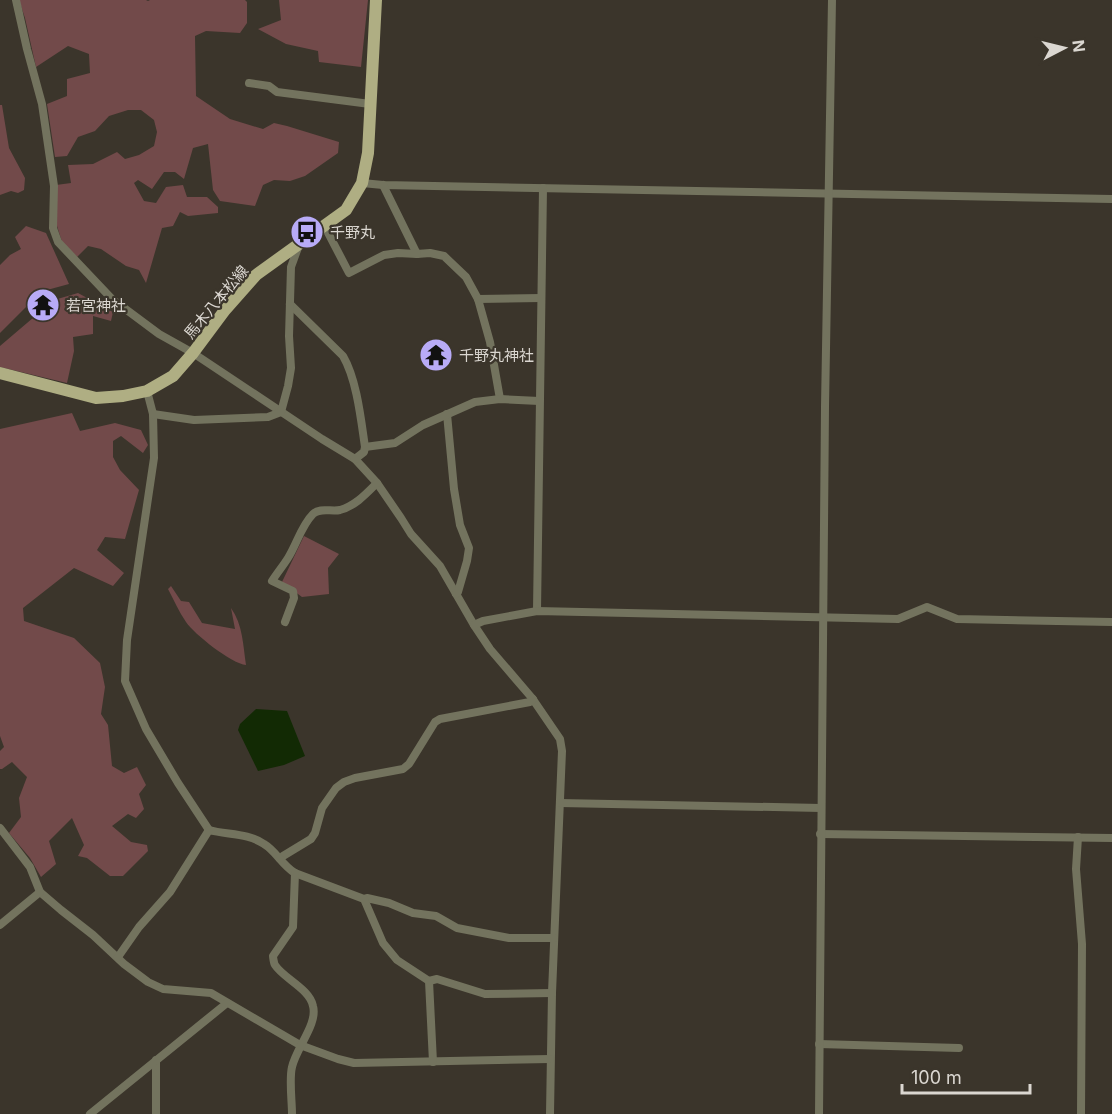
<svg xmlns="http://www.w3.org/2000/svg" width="1112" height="1114" font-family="Inter,'Noto Sans JP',sans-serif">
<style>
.green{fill:#724a4a}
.water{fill:#122a04}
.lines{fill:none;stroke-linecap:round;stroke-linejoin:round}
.street{stroke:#73735e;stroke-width:8}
.primary{stroke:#afae83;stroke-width:12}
.labels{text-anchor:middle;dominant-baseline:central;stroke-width:4.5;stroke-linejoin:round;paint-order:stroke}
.poi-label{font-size:15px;fill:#dbd7d1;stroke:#3b352b;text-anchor:start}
.street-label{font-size:15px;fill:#dbd7d1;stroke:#3b352b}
</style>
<rect width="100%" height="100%" fill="#3b352b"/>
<g class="green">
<path d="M19,0H146L148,1L150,0H245L247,2V23L240,33L206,31L195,36L196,96L230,119L263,129L274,123L287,126L339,142L338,153L305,176L290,181L274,180L263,185L255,206L220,201L213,190L208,144L193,148L184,179L175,172H164L152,189L138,180L134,183L144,201L156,203L166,187L183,185L187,197H207L218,207V213L188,216L180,212L173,226L162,228L146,283L139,270L126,266L101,249L88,246L77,257L62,242L57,226L56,185L71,183L68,165L93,164L117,152L125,159L139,155L154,146L157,132L154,120L141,110H128L109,116L95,131L78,137L67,156L55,157L47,104L67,96V79L90,73L89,54L68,46L36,67L25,18Z"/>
<path d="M279,0H368L361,67L319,62L318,51L286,44L258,29L281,20Z"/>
<path d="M0,105H2L9,148L25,178L24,190L18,193L11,191L0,195Z"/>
<path d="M26,226L46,233L69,284L36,293L27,306L0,333V265L10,255L21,249L15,237Z"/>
<path d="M78,293L113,312L111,321L93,316V334L73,337L74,351L67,383L0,367V346L54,300Z"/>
<path d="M72,413L80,431L115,423L141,430L148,445L143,453L121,436L113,441V457L120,470L139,490L125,539L105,537L97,550L124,573L113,586L74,568L23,608L24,621L74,638L100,663L105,687L101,714L108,725L112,766L124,773L137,767L146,785L139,794L144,809L136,818L128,814L112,826L131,842L147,845L148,851L123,876H110L87,858L78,856L84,845L72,818L49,841L56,864L41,877L30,858L9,833L21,817L19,798L27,777L12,762L2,769H0V751L4,747L0,736V429Z"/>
<path d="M304,536L339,554L328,568L329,594L302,597L282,582Z"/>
<path d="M171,586L181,601L189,602L202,623L235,629L231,608C243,625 243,645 246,665C232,664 194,634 186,622C179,612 174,600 168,589Z"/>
</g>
<path class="water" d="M256,709L287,711L305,756L284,765L258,771L238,730L240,724Z"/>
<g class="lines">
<g class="street">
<path d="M16,0L27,49L42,104L54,186L53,228L58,242L112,299L159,334L193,353L322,439L355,459L377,483L401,518L411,534L440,566L474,625L490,649L532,698L560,739L562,751L552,993L550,1114"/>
<path d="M249,83L269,86L277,92L370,104"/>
<path d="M362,183L383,185L1112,199"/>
<path d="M383,185L417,254L430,253L444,256L466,277L478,299L490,342L500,399"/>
<path d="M324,225L349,273L384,255L398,253L417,254"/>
<path d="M478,299L541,298"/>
<path d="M290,304L343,356C357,380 361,420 365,447L364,452L355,459"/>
<path d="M147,391L153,414L154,458L127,640L125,681L146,729L178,783L209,830"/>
<path d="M153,414L194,420L268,417L281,412L288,386L291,368L289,336L291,267L299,245"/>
<path d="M447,414L454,489L460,525L469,548L467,561L458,592L456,594"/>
<path d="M365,447L395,443L423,425L475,402L500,399L539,401"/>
<path d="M537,611L543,188"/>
<path d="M285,622L294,598L293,591L272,581C277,573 283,566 288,558C297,544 301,526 313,514C320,507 331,512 340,510C355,506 366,494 377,483"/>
<path d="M474,625L483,621L537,611L898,619L927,607L957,619L1112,622"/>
<path d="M560,803L821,808"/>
<path d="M0,828L30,867L40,892L61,910L93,935L124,964L148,982L163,989L211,993L300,1045L338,1059L354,1063L550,1059"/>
<path d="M820,834L1112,838"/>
<path d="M1078,837L1076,869L1082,944L1081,1114"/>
<path d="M280,859L283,856L311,839L315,833L322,808L336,788L344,782L355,778L403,769L409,764L435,722L440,719L530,702L533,699"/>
<path d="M364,899L367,898L389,903L413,913L436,916L457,928L509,938H554"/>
<path d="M0,925L40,892"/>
<path d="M118,957L139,927L170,892L209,830C227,835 248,833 264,844C276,851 282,865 295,873L364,899L383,943L397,960L429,981L433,1062"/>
<path d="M429,981L437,979L485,994L552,993"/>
<path d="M819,1044L959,1048"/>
<path d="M156,1060V1114"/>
<path d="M90,1114L227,1003"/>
<path d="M292,1114C292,1101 289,1079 292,1067C296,1048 318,1024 313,1006C310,989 283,978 275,965C274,964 273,957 273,956L293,927L295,873"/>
<path d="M819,1114L825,407L832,0"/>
</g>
<path class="primary" d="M0,373L96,398L123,396L147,391L173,376L193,353L225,310L256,275L346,210L362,183L368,153L376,0"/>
</g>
<defs>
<symbol id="bus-disc" viewBox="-11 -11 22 22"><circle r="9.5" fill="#b8abf7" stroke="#3b352b"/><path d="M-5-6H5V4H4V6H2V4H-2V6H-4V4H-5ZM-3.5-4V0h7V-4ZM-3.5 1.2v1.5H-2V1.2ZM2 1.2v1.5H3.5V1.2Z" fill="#111"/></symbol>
<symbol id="temple-disc" viewBox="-11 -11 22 22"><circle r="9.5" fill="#b8abf7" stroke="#3b352b"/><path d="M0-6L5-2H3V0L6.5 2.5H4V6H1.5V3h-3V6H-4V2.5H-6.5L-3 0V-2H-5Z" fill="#111"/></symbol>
</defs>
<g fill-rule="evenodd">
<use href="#bus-disc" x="288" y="213" width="38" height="38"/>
<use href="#temple-disc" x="24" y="286" width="38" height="38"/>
<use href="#temple-disc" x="417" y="336" width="38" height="38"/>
</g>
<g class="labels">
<g class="poi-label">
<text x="330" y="232">千野丸</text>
<text x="66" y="305">若宮神社</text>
<text x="459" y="355">千野丸神社</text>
</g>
<g class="street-label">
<text transform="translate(216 302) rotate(-50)">馬木八本松線</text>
</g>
</g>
<g transform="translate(1064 48) rotate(83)" stroke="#3b352b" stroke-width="4.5" paint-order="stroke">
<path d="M0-4.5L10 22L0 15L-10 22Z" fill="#dbd7d1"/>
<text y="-9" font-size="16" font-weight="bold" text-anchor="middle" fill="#dbd7d1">N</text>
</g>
<path d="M902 1084v9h128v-9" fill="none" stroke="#dbd7d1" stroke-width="3"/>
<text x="911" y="1084" font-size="18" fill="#dbd7d1" stroke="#3b352b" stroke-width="4.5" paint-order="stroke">100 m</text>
</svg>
